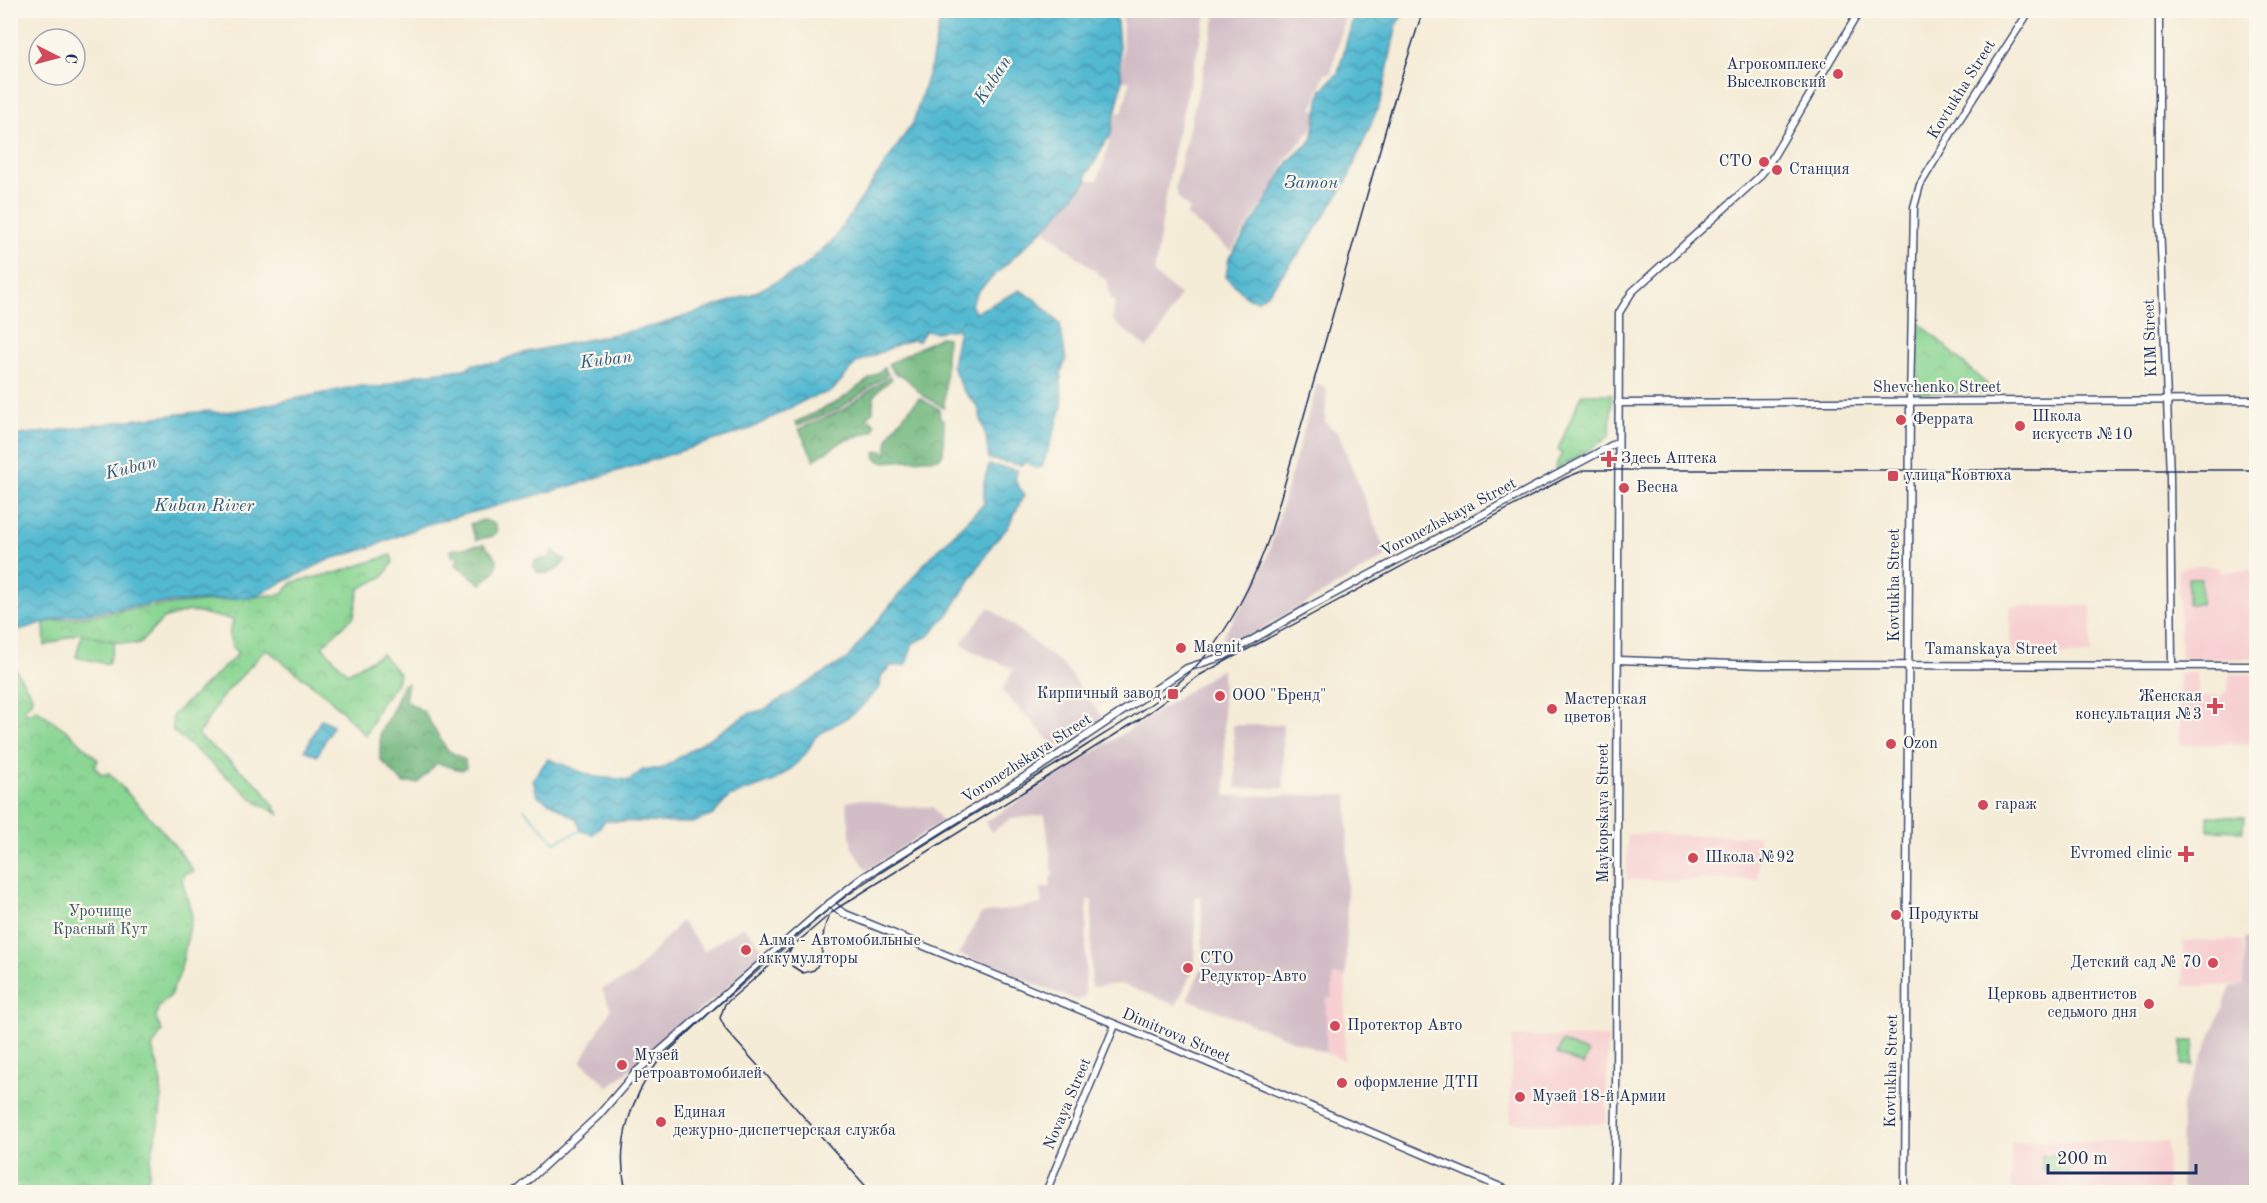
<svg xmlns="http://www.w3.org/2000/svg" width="2267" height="1203" font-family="'Old Standard TT',serif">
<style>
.built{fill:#f7cfd1}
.industrial{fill:#d2bdc6}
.forest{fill:url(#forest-crowns);stroke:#44726d;stroke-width:1.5}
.park{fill:url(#park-crowns);stroke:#528278;stroke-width:1.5}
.pitch{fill:#89d592;stroke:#528278;stroke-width:1.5}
.water{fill:url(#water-waves);stroke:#377498;stroke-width:1.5}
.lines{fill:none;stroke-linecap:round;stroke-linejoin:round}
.stream{stroke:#53b9d1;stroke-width:1.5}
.canal{stroke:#53b9d1;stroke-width:5}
.secondary-casing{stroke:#3c4b70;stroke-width:9}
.secondary{stroke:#fff;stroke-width:6}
.tram{stroke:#1b2f5e;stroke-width:1.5}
.rail{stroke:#1b2f5e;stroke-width:1.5}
.poi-dot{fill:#d1495b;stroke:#fbf7ec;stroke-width:2}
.labels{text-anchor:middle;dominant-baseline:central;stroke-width:4.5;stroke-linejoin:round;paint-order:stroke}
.poi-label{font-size:16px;fill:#1b2f5e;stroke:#fbf7ec;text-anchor:start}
.street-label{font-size:16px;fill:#1b2f5e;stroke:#fbf7ec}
.park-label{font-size:16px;fill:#36586b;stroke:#fbf7ec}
.water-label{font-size:18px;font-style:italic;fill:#2c5880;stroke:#fbf7ec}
</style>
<defs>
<pattern id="forest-crowns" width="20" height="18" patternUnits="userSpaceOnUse" patternTransform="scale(1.5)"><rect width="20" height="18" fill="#6eb67c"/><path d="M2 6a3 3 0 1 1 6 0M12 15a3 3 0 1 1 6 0" fill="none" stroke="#5a9469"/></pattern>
<pattern id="park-crowns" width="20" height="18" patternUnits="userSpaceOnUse" patternTransform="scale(1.5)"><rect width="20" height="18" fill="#89d592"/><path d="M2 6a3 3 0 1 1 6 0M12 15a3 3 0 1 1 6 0" fill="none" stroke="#76b780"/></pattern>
<pattern id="water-waves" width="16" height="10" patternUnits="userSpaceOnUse" patternTransform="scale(1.5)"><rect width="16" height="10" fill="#53b9d1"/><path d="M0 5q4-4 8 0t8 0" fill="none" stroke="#4497ad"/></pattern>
</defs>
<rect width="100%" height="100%" fill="#fbf7ec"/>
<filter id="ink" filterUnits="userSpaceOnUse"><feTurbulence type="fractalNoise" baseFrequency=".0167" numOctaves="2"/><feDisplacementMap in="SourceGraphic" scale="12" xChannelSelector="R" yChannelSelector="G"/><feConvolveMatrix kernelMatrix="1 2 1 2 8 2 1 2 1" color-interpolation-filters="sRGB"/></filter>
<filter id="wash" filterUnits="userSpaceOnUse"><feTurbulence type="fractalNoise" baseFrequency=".008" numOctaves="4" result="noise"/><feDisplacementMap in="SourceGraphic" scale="24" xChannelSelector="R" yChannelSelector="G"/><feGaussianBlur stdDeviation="1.35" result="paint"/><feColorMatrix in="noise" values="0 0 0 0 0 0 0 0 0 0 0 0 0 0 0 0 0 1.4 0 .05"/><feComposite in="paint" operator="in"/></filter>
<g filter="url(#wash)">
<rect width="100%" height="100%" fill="#f5ecd7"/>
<g class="built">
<path d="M2196,566L2220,567L2221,572L2256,570V659H2181L2178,569Z"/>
<path d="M2010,606H2091V655L2010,654Z"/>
<path d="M2179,673H2197L2199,697L2221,696L2228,689L2229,674H2254L2250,744L2180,745Z"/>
<path d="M1627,834L1759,836L1758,880H1626Z"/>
<path d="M2242,940L2243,985L2183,986V941Z"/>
<path d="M1332,975L1346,976L1344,1060L1326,1053V998Z"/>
<path d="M1512,1036L1608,1037L1606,1124L1510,1123Z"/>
<rect x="2011" y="1142" width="156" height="50"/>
</g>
<g class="industrial">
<path d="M1123,11H1207L1173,152L1154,274L1180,295L1160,332L1147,348L1112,320L1115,301L1111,300L1107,281L1045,230L1089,180H1098L1118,112L1122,113L1130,82L1122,80Z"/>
<path d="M1217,11L1344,10L1345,17L1331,73L1324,75L1312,109L1318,112L1311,130L1286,159L1276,183L1231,251L1186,215L1190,209L1179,199L1175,188Z"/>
<path d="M1317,384L1327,388L1325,422L1338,433L1387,556L1229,648L1222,637L1253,588L1267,558Z"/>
<path d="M989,607L1064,666L1104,719L1057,748L1002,691L1014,669L972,651L961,643Z"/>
<path d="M1222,669L1226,796L1348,795L1346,976L1333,975L1332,997L1326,999V1053L1187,999L1203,965L1201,896H1195V966L1176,1005L1121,984L1091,987L1092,900H1087L1085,997L1078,1001L959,954L981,914L1042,904L1040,889L1051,887L1050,877L1053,876L1045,815L1010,819L992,832L986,822Z"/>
<path d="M1233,725H1283L1284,788H1236Z"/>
<path d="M861,799L897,806L933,807L942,822L867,870L852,848L846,802Z"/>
<path d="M681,921L704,951L743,926L765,951L724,990L609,1087L581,1061L611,1009L602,989L633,975Z"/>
<path d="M2244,939H2256V1192H2193L2181,1187L2182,1105L2231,987L2243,985Z"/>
</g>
<g class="forest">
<path d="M940,337L947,338L944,408L922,395L907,379L894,373L888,364Z"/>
<path d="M884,368L888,374L839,409L797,426L796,422L839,401Z"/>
<path d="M890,376L892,379C876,393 873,390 873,411L866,419L871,420L875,425L873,431L843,441L814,460L799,429L841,411Z"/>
<path d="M919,398L939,409L940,419L944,420L943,453L940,458L882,462L876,458L875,452L883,451L885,455L887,452C883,433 908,413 919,398Z"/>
<path d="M484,520L495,524L497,531L493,536L476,540L470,524Z"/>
<path d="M484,544L497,559L496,570L481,584L455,564L460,557L452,556L451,550Z"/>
<path d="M553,551L566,560C558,571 551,575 537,572L533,565L536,560L549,558Z"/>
<path d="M408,683L405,700L424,712L447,750L465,760L466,768L461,770L437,763L418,783H403L380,759V733L395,705L402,685Z"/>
</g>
<g class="park">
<path d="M1919,322L1996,393H1917Z"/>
<path d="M1582,394H1612L1610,434L1603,441L1556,470L1555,467L1562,453L1558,449Z"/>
<path d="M391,555L393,562L384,576L359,589L354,616L322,646L347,673L382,654L399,674L397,683L380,704L366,736L329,698L266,649L221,698L198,735L262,788L279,814L258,803L173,731L172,716L238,654C228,642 227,634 234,620L189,611L163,619L139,644L112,642L78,633L45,646L44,622H47L138,608L282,594L293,582L339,572Z"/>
<path d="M11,662L32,696L31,702L26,706L25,713H31L36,709L70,733L98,760L95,767L102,775L109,773C138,806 170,835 194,872L185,873L182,880L192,916L180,973L170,996L158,1008L156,1019L162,1031L152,1048C176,1110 147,1136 148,1192H11Z"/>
<path d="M2208,816L2244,817L2243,831L2208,830Z"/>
</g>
<g class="pitch">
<rect x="2188" y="578" width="13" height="26"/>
<path d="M82,634L115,642L108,664L76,657Z"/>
<path d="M2182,1041H2194L2193,1065H2182Z"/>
<path d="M1562,1042L1588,1053L1583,1065L1557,1054Z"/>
<path d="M2042,1155L2070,1156V1172L2042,1171Z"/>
</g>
<g class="water">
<path d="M942,11H1116L1122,83L1110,137C1100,143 1099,163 1086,174L1087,181L1050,223L979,290L971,304L975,313L1020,290L1036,300L1060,324L1066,360L1061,372L1062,408L1042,467L1035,468L1027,462L1021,465L989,459L986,437L978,407L963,390L952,365L959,329L935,332L925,331L919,341L912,340L899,344L856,363L832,391L807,399L750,429L567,487L425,525L366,549L330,559L253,597L151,604L67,616L11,632V437C26,433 41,433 56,431C107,423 158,416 209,411L219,413L241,410L358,386L381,387L416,375L465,369L474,364L496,363L518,354L659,325L752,294L801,269L834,239L913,123L931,65Z"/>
<path d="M1353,11H1406L1397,23L1381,100L1347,181L1306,244L1268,293L1258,300L1248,298L1226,277L1229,258L1259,213L1289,161L1312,140L1321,91L1338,73L1352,22Z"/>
<path d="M989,465L1017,470L1015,480L1024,495L1008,527L992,545L949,613L929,636L913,643L906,665L891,666L881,676L880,687L856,712L816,736L807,752L793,767L774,781L729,797L713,815L692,823L605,821L593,834L581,831L577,819L537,795L533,779L548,759L594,777L629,780L644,769H661L748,714L765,709L847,659L923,565L984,504V483Z"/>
<path d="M321,719L333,725L317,756L305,750Z"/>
</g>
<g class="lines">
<path class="stream" d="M524,809L555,842L582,830"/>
<path class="canal" d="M10,1192H11"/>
</g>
</g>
<g filter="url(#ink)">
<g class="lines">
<defs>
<g id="secondary">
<path d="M2159,10V198L2170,476L2172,665"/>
<path d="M1618,403L2256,400"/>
<path d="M1618,660L1762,665L2256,666"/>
<path d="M830,903L843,913L1159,1042L1512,1192"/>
<path d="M516,1192L598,1116L637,1071L830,903L862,878L1037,769L1187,668L1224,656L1313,605L1618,442"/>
<path d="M1046,1192L1115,1025"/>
<path d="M1614,1192L1616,1103L1619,313L1632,292L1758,178L1767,167L1860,10"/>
<path d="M1905,1192L1910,401L1914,207L1920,185L1961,117L2030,10"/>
</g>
</defs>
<use href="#secondary" class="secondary-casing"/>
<use href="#secondary" class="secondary"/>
<g class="tram">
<path d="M794,945L789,952L792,966L803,973L814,970C828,955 818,934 829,917"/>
<path d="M871,1192L726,1030L720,1018L725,1004L836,909L1140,719L1200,675L1565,478L1585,470H2256"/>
</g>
<path class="rail" d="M626,1192C615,1144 630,1098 660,1059C722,1002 783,941 852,892C928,839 1009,795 1087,745C1125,721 1166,698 1197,665C1229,632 1255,578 1270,535L1392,107L1423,10"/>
</g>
</g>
<g class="poi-dot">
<circle cx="1838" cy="74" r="6"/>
<circle cx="1764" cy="162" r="6"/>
<circle cx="1777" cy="170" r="6"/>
<circle cx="1901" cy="420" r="6"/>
<circle cx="2020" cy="426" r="6"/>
<path d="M1606 450h6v6h6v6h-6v6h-6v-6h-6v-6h6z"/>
<rect x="1887" y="470" width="12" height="12" rx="3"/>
<circle cx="1624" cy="488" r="6"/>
<circle cx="1181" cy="648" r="6"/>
<rect x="1167" y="688" width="12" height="12" rx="3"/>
<circle cx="1220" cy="696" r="6"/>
<path d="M2212 697h6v6h6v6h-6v6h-6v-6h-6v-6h6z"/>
<circle cx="1552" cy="709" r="6"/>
<circle cx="1891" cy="744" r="6"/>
<circle cx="1983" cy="805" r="6"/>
<path d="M2183 845h6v6h6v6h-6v6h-6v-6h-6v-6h6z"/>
<circle cx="1693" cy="858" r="6"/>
<circle cx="1896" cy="915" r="6"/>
<circle cx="746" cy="950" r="6"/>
<circle cx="2213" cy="963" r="6"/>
<circle cx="1188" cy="968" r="6"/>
<circle cx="2149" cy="1004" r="6"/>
<circle cx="1335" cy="1026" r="6"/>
<circle cx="622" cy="1065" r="6"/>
<circle cx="1342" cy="1083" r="6"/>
<circle cx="1520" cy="1097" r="6"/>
<circle cx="661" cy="1122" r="6"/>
</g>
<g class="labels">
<g class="poi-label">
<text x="1826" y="65" text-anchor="end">Агрокомплекс<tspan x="1826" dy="18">Выселковский</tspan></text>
<text x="1752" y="162" text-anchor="end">СТО</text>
<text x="1789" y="170">Станция</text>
<text x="2032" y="417">Школа<tspan x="2032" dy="18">искусств №10</tspan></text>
<text x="1913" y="420">Феррата</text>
<text x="1621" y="459">Здесь Аптека</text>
<text x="1905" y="476">улица Ковтюха</text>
<text x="1636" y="488">Весна</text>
<text x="1193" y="648">Magnit</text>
<text x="1161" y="694" text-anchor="end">Кирпичный завод</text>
<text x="1232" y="696">ООО "Бренд"</text>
<text x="2202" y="697" text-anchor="end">Женская<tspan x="2202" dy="18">консультация №3</tspan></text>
<text x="1564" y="700">Мастерская<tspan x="1564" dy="18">цветов</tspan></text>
<text x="1903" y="744">Ozon</text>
<text x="1995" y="805">гараж</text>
<text x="2172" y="854" text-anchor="end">Evromed clinic</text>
<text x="1705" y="858">Школа №92</text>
<text x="1908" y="915">Продукты</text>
<text x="758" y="941">Алма - Автомобильные<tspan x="758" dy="18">аккумуляторы</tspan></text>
<text x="1200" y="959">СТО<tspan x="1200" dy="18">Редуктор-Авто</tspan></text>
<text x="2201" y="963" text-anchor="end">Детский сад № 70</text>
<text x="2137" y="995" text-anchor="end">Церковь адвентистов<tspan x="2137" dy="18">седьмого дня</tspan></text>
<text x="1347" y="1026">Протектор Авто</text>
<text x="634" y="1056">Музей<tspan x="634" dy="18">ретроавтомобилей</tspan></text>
<text x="1354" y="1083">оформление ДТП</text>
<text x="1532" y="1097">Музей 18-й Армии</text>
<text x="673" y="1113">Единая<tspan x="673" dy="18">дежурно-диспетчерская служба</tspan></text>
</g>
<g class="street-label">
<text transform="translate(1962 90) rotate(-58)">Kovtukha Street</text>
<text transform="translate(2151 338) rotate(-92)">KIM Street</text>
<text x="1937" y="388">Shevchenko Street</text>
<text transform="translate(1449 518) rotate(-28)">Voronezhskaya Street</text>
<text transform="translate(1895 585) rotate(-90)">Kovtukha Street</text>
<text x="1991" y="650">Tamanskaya Street</text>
<text transform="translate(1027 759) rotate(-33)">Voronezhskaya Street</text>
<text transform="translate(1604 813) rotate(-90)">Maykopskaya Street</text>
<text transform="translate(1176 1036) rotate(23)">Dimitrova Street</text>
<text transform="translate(1892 1071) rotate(-89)">Kovtukha Street</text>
<text transform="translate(1068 1104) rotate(-67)">Novaya Street</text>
</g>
<g class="park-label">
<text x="100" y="912">Урочище<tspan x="100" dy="18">Красный Кут</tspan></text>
</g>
<g class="water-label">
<text transform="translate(993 80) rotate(-57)">Kuban</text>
<text x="1311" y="183">Затон</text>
<text transform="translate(606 360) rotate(-7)">Kuban</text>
<text transform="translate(131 468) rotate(-14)">Kuban</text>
<text x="204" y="506">Kuban River</text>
</g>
</g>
<rect width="2267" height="1203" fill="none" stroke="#fbf7ec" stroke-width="36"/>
<g transform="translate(57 57) rotate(96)"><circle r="28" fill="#fbf7ec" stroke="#a1a7b3" stroke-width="1.5"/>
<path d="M0-4.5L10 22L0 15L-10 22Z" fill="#d1495b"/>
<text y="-9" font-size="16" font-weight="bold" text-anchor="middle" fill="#1b2f5e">С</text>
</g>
<path d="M2048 1164v9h148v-9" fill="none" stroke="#1b2f5e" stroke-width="3"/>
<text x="2057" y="1164" font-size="18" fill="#1b2f5e" stroke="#fbf7ec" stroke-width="4.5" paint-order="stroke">200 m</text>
</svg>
